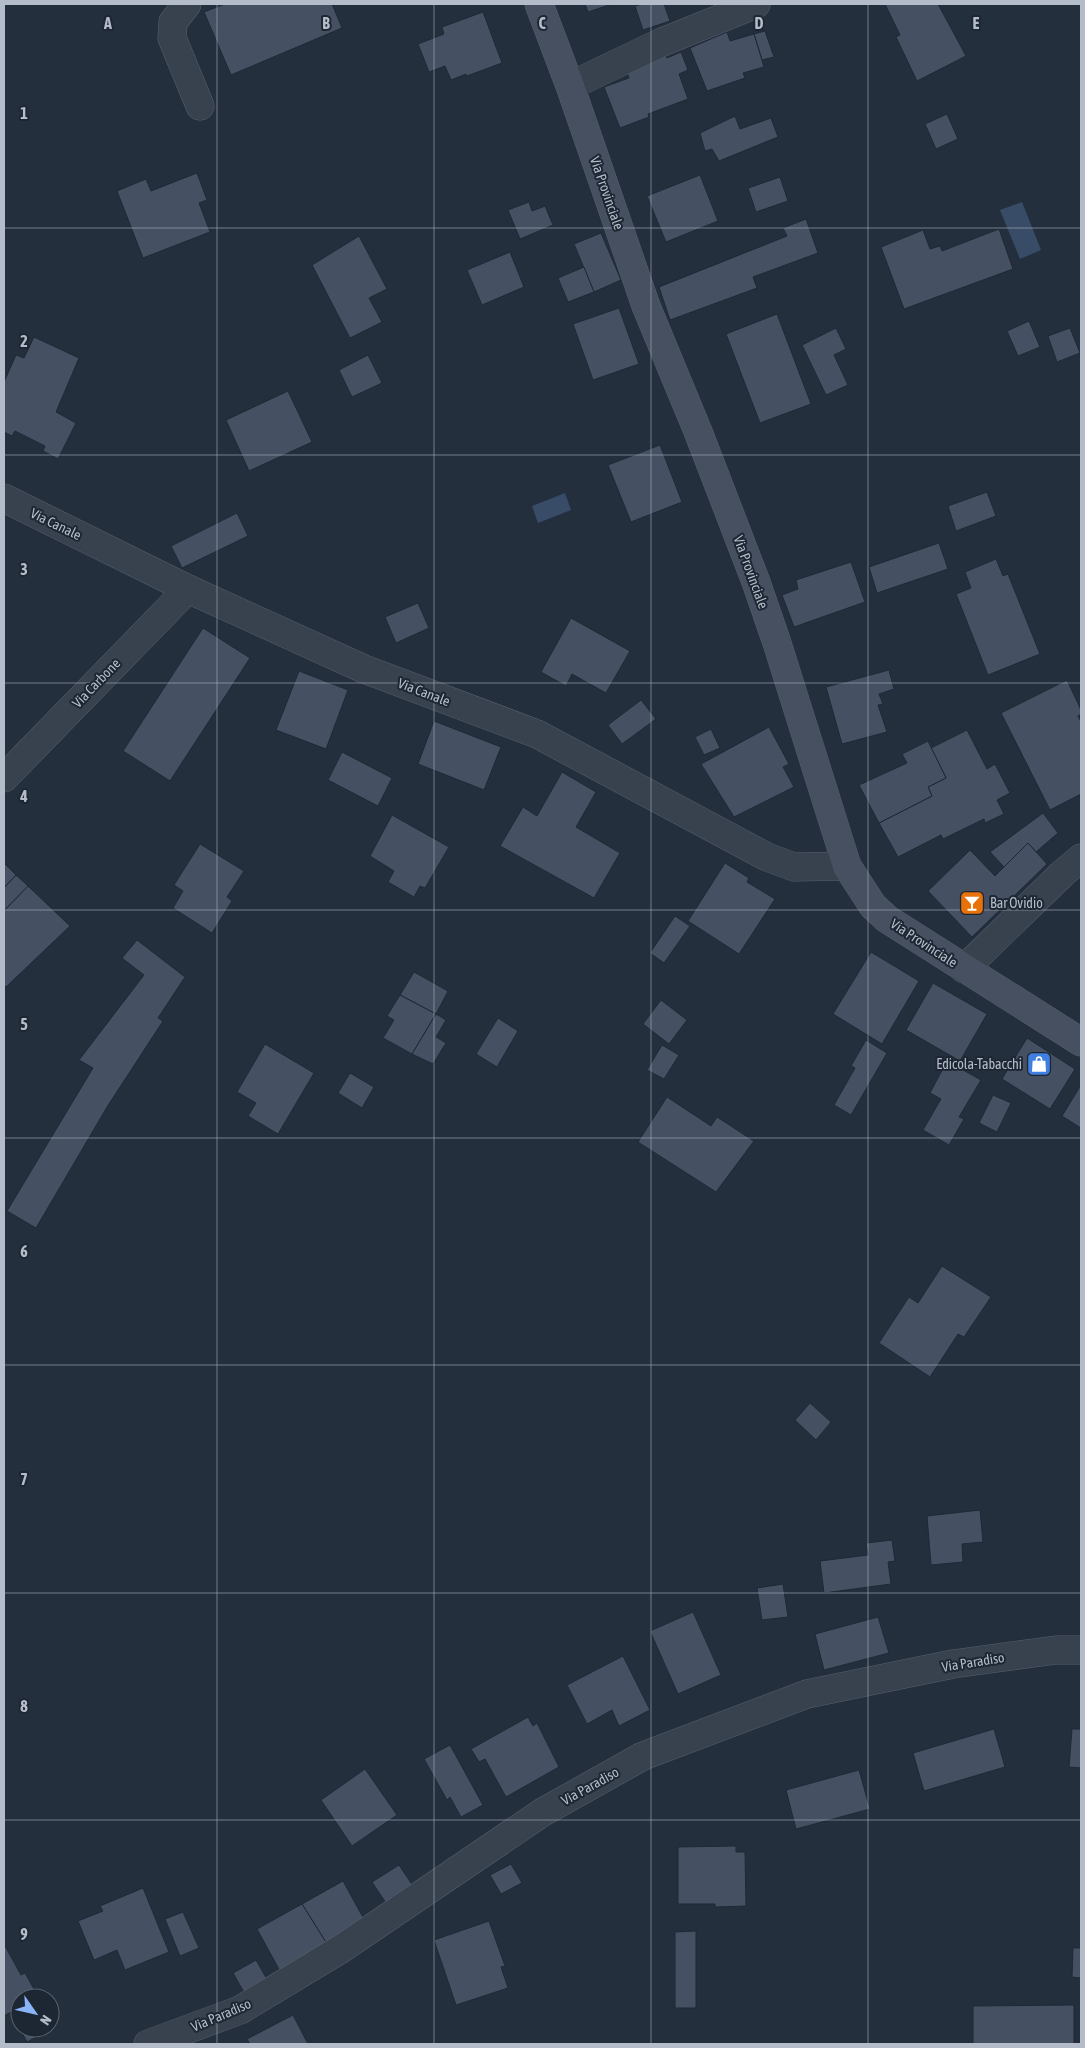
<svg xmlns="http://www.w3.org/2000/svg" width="1085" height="2048" font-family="'Asap Condensed',sans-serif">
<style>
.water{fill:#394c67}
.building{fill:#455162;stroke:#1f2835}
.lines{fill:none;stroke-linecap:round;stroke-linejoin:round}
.street-casing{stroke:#565f6c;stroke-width:29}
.secondary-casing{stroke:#565f6c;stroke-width:29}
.street{stroke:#38414e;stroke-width:28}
.secondary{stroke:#465061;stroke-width:28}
.grid{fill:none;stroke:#b4bcc9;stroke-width:1;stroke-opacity:0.55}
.labels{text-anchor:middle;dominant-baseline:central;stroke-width:4;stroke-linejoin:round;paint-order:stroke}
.street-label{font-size:14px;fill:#b4bcc9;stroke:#1d2633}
.poi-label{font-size:14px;fill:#b4bcc9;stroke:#1d2633;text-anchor:start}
.grid-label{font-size:16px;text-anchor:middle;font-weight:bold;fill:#b4bcc9;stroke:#1d2633;stroke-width:4;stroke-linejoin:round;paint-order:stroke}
</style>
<rect width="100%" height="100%" fill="#242f3e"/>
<g class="water">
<path d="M1022,202L1041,250L1020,259L1000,210Z"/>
<path d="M565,493L571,510L538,523L532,506Z"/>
</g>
<g class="building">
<path d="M225,4H332L342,28L231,75L204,12Z"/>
<path d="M585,4H612L588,12Z"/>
<path d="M642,4H664L670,21L643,30L635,6Z"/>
<path d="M885,4H938L966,56L917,81L896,37L900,35Z"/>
<path d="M483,12L502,63L467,76L466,74L451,80L445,66L429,72L418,44L444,34L442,27Z"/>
<path d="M765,31L774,57L762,60L754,34Z"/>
<path d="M727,32L730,41L754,34L764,67L743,73L745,78L707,91L690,48Z"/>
<path d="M664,51L667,58L681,52L688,70L679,74L688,99L648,114L649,117L620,128L604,87L629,78L624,65Z"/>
<path d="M947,114L958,139L936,149L925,124Z"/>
<path d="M735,116L740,129L771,118L778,137L719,161L712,149L705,151L700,133Z"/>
<path d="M197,173L207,200L199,203L210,232L143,258L117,191L146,179L151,191Z"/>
<path d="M700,175L718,221L666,242L647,196Z"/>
<path d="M780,177L788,201L756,212L748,188Z"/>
<path d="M529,202L532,211L545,206L553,225L520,239L508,210Z"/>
<path d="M806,219L818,253L753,277L757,288L670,320L659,287L787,236L783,228Z"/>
<path d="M999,229L1013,269L904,309L881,247L923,230L930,249L940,246L942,251Z"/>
<path d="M601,233L621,280L594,292L574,244Z"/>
<path d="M359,236L387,289L369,298L382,322L350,338L312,265Z"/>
<path d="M510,252L524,287L482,305L467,270Z"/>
<path d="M584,267L594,292L568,302L558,278Z"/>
<path d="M619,308L639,364L593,380L573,324Z"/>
<path d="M777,314L811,404L760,423L726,334Z"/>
<path d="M1029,321L1040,347L1018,356L1007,331Z"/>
<path d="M836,328L846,349L834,355L848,385L826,395L802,345Z"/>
<path d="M1070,328L1080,353L1057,362L1048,336Z"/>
<path d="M34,337L79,358L56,412L76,423L58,459L43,451L45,446L15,431L12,436L4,432V382L16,355L24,358Z"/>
<path d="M368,355L382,383L352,397L339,370Z"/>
<path d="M288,391L312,442L249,471L226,420Z"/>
<path d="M660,445L682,502L631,522L608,465Z"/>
<path d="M987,492L996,516L956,531L948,506Z"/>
<path d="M237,513L248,536L182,568L171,546Z"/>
<path d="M939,543L948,569L877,593L869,567Z"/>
<path d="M996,559L1003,576L1008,574L1040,654L988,675L956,594L971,588L965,572Z"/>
<path d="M851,562L865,602L794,627L782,595L798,589L796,580Z"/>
<path d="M418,603L429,628L396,643L385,617Z"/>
<path d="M571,618L630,651L606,693L572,674L566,686L541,672Z"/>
<path d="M203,628L250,658L170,781L123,751Z"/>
<path d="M889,670L894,689L879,694L883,704L878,705L887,732L842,744L826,687Z"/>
<path d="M299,671L348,690L326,749L276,730Z"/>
<path d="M1067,680L1081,710V714L1078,716L1081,722V794L1050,810L1001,713Z"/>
<path d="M641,700L656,719L622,744L608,725Z"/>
<path d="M434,721L501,747L484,790L418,764Z"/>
<path d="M769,727L789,764L783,767L794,787L734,817L701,764Z"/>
<path d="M711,729L720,748L704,755L695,737Z"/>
<path d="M967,730L987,769L995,764L1010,793L997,800L1004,814L985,823L984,819L943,839L941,835L898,857L879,823L932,796L928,787L946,778L931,748Z"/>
<path d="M928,741L946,778L928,787L932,796L879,823L859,785L907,763L902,754Z"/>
<path d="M342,752L392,778L378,806L328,780Z"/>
<path d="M562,772L596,792L576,827L620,853L594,898L500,846L523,807L537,816Z"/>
<path d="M1043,813L1058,833L1036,852L1028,843L1004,867L990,852Z"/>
<path d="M392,815L449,847L425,888L420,886L414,897L388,882L394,871L370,856Z"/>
<path d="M1028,843L1047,864L972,937L928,891L970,850L995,876Z"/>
<path d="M200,844L244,871L227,897L232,901L212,933L173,908L183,891L174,885Z"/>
<path d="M4,863L16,875L4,888Z"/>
<path d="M725,863L749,878L747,882L775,899L739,954L688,921Z"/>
<path d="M16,875L28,886L4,911V888Z"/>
<path d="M28,886L70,926L6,987L4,985V911Z"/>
<path d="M675,916L690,926L664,963L650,953Z"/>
<path d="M137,940L185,977L158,1018L163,1021L107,1107L36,1228L7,1211L93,1068L79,1060L144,975L122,958Z"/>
<path d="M871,952L919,981L882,1044L833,1014Z"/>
<path d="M414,972L448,991L436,1014L400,995Z"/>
<path d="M933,983L987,1014L960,1061L906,1030Z"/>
<path d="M400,995L436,1014L412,1054L383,1038L394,1020L387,1016Z"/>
<path d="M661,1000L687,1020L669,1044L643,1024Z"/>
<path d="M436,1014L446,1020L436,1037L446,1043L433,1064L412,1054Z"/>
<path d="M498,1018L518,1031L497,1067L476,1054Z"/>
<path d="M1027,1038L1075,1069L1050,1109L1002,1079Z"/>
<path d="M866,1040L887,1053L851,1115L834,1105L855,1068L851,1066Z"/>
<path d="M265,1044L314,1073L278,1134L248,1116L256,1103L237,1092Z"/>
<path d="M662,1045L679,1055L664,1079L647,1070Z"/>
<path d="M947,1061L981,1080L959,1117L964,1119L949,1145L923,1130L941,1099L930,1093Z"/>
<path d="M350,1073L374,1087L362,1108L338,1093Z"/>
<path d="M1081,1085V1128L1062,1116Z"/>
<path d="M993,1095L1011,1103L997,1132L979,1123Z"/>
<path d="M667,1097L711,1126L717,1117L754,1141L716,1192L638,1142Z"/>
<path d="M942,1266L991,1297L964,1337L958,1334L930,1377L879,1343L909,1297L918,1303Z"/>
<path d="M810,1403L831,1422L816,1440L795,1420Z"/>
<path d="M980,1510L983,1542L962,1544L963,1562L931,1565L927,1516Z"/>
<path d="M892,1540L895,1561L888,1562L891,1584L824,1593L820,1561L868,1555L866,1543Z"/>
<path d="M783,1584L788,1617L762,1620L757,1588Z"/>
<path d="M693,1612L721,1675L678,1694L650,1631Z"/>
<path d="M878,1617L889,1653L824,1670L815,1634Z"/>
<path d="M623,1656L650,1710L619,1726L612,1710L587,1724L567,1685Z"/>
<path d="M528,1717L533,1726L537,1723L559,1767L506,1797L485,1759L479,1762L471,1749Z"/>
<path d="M994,1729L1005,1767L924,1791L913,1753Z"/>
<path d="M1072,1729H1081V1768L1069,1767Z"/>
<path d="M450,1745L483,1805L461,1817L450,1797L447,1800L424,1759Z"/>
<path d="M365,1769L397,1815L352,1846L321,1800Z"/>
<path d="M859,1770L870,1809L796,1829L786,1790Z"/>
<path d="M736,1846V1852H745L746,1906L715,1907V1904H678V1847Z"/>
<path d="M511,1864L522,1883L501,1894L490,1875Z"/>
<path d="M399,1865L413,1886L386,1903L372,1882Z"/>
<path d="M343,1881L365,1921L327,1944L302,1904Z"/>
<path d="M143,1888L169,1952L125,1970L117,1950L94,1960L78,1921L103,1911L100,1906Z"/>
<path d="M302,1904L327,1944L281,1973L257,1929Z"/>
<path d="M183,1912L199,1948L180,1956L165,1919Z"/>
<path d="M489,1921L505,1966L501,1967L508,1988L456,2005L434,1940Z"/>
<path d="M696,1931V2008H675V1932Z"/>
<path d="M4,1944L21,1975L25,1973L39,1998H20V2028H50V2018L55,2027L27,2042L11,2012L4,2016Z"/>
<path d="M1073,1948H1081V1978L1072,1977Z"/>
<path d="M256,1960L268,1981L245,1994L233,1973Z"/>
<path d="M1074,2005V2044H973V2006Z"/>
<path d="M293,2015L308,2044H250L247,2039Z"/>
</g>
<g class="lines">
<defs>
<g id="street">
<path d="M187,4L173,22L172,38L200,106"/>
<path d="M570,86L660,43L756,4"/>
<path d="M4,498L188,589L364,669L537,734L767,857L794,867L847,866"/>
<path d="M4,778L188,589"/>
<path d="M964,969L1062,874L1081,858"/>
<path d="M148,2044L240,2010L341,1949L543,1812L643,1756L807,1694L953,1664L1056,1650H1081"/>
</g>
<path id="secondary" d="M539,4L570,86L646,306L699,434L756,582L777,643L847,866L873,906L887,919L1081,1042"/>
</defs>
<use href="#street" class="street-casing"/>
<use href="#secondary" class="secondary-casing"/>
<use href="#street" class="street"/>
<use href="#secondary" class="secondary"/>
</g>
<path class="grid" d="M217,4V2044M434,4V2044M651,4V2044M868,4V2044M4,228H1081M4,455H1081M4,683H1081M4,910H1081M4,1138H1081M4,1365H1081M4,1593H1081M4,1820H1081"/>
<defs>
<symbol id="bar-square" viewBox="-11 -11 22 22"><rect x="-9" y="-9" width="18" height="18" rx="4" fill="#e8710a" stroke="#1d2633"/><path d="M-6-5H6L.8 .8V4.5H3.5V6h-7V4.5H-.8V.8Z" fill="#fff"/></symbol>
<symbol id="shop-square" viewBox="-11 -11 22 22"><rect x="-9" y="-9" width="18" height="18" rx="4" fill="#3f7fe0" stroke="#1d2633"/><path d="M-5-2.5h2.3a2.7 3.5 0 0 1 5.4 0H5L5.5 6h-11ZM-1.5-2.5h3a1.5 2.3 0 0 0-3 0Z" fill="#fff"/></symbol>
</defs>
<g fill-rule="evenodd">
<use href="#bar-square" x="958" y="889" width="28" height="28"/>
<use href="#shop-square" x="1025" y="1050" width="28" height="28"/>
</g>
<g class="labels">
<g class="street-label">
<text transform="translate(607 193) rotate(71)">Via Provinciale</text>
<text transform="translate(56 524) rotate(26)">Via Canale</text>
<text transform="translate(751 572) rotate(70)">Via Provinciale</text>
<text transform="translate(96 683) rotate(-46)">Via Carbone</text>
<text transform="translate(424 692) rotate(21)">Via Canale</text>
<text transform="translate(924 943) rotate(33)">Via Provinciale</text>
<text transform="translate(973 1662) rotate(-9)">Via Paradiso</text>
<text transform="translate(590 1786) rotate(-29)">Via Paradiso</text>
<text transform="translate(221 2015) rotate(-23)">Via Paradiso</text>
</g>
<g class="poi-label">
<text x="990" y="903">Bar Ovidio</text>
<text x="1022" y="1064" text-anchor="end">Edicola-Tabacchi</text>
</g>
</g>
<g class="grid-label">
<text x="108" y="29">A</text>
<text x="326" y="29">B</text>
<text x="542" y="29">C</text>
<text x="759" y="29">D</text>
<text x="976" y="29">E</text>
<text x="24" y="119">1</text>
<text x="24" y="347">2</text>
<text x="24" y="575">3</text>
<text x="24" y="802">4</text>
<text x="24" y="1030">5</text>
<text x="24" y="1257">6</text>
<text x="24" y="1485">7</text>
<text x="24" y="1712">8</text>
<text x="24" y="1940">9</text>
</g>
<rect width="1085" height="2048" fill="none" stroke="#b4bcc9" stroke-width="10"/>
<g transform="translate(35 2013) rotate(124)"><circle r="24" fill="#1d2633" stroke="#59626f"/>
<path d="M0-4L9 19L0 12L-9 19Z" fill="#8ab4f8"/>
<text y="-8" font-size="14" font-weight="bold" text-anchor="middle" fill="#b4bcc9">N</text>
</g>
</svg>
